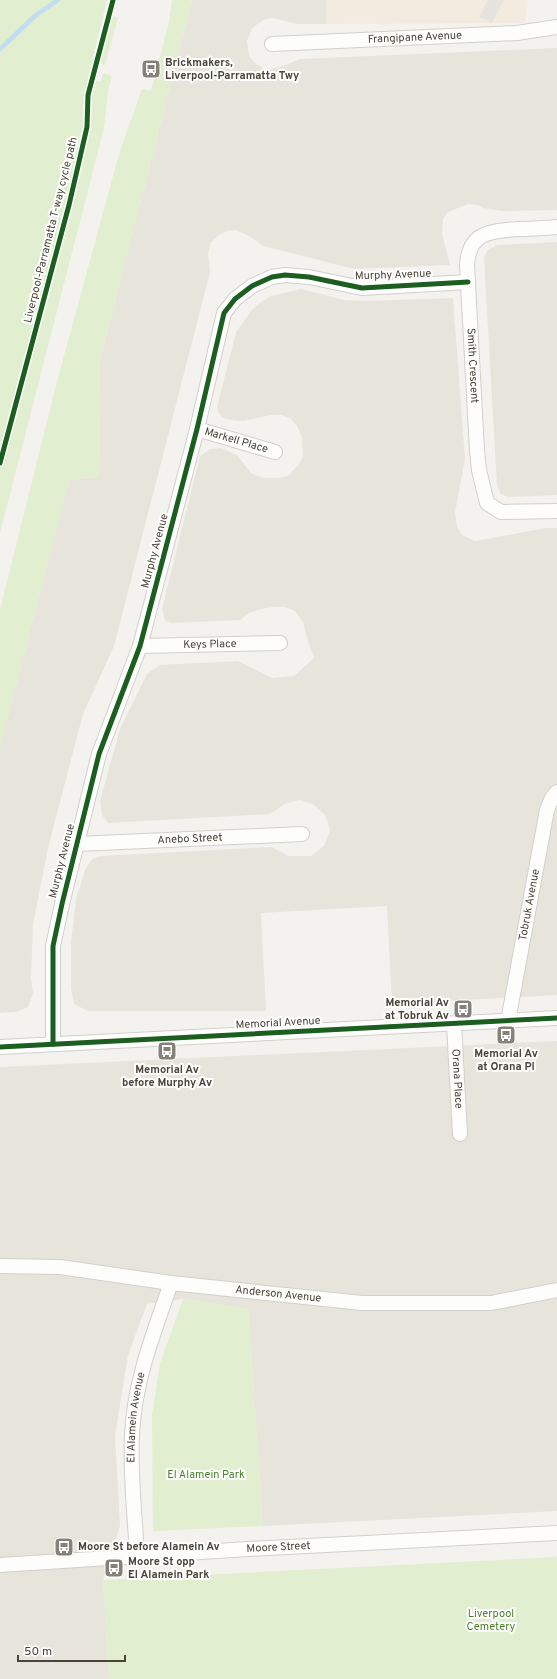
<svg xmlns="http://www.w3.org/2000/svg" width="557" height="1679" font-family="Overpass,sans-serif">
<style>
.residential{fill:#e7e4dc}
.commercial{fill:#f3ebdf}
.green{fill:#e1eecf}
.parking{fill:#e6e3df}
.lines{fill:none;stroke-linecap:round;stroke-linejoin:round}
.stream{stroke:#c0ddf1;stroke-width:4.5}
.minor-casing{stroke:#d2d0cb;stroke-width:16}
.minor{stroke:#fdfdfc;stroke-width:14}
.cycleway-casing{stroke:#fff;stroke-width:8}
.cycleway{stroke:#1b5e20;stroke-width:5}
.labels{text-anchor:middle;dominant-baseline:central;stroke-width:4;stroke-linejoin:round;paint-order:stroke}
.street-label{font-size:11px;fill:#4b4439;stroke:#fff}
.poi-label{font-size:11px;font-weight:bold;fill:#4b4439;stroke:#fff;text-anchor:start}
.park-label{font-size:11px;fill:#4a7f2a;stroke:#fff}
</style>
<rect width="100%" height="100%" fill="#f4f2ee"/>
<g class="residential">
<path d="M192,0H326L327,24H297L273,18L265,19L252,28L247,41L249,56L256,64L267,70L286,65L300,59L557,48V210L501,211L484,208L478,205L468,204L448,212L443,219L442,234L450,265L354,269L263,246L249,236L236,230L227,231L219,235L211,242L208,253L210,272L114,646L83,714L48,848L33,924L31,978L33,993L28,1007L16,1012L0,1013V746L69,480L99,477L100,360Z"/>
<path d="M557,242V495L508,497L501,494L497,486L484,258L487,251L497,245Z"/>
<path d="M301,289L344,300L364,301L453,298L465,459L455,513L457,527L462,535L475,541L546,528H557V995L392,1004L387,906L261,913L266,1011H88L74,1004L71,989V942L76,899L85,870L92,859L101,856L272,847L288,856H311L324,846L330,830L325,815L314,805L300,800L286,803L270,814L108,823L102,815L100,801L120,729L147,674L160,665L238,661L272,678L294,676L314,658L307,638L303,622L295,611L285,607H273L261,609L249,613L240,620L171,623L165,620L162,609L200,456L210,449L221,448L237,455L251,473L263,478H280L289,475L299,464L303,456L302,437L297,426L290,418L281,415H271L243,421L231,420L223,418L219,413L217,407L236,332L252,310L261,302L271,296Z"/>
<path d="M557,1041V1511L263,1526L248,1309L183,1299L147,1304L128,1355L115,1436L120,1526L103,1580L109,1679H0V1067Z"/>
</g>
<path class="commercial" d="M326,0H527L525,23L327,24Z"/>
<g class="green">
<path d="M0,0H107L88,78L101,82L103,73L112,76L108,91L104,128L0,533Z"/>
<path d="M172,0H192L100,360L99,477L69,480L0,746V609L58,378L119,154L142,89L151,91L169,22Z"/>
<path d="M111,16L118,18L105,65L99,63Z"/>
<path d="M183,1299L248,1309L263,1526L153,1531L152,1415L160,1363Z"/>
<path d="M557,1557V1679H109L103,1580Z"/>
</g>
<path class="parking" d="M488,0H504L492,23L479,17Z"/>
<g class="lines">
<path class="stream" d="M0,49L36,15L58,0"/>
<defs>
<g id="minor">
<path id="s1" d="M272,44L517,33L557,27"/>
<path id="s2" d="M557,227C544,228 532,229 519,229C492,231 469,231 467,265L477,451L479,470L487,503L501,512L557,511"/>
<path id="s3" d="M197,429L275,452"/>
<path id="s4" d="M140,646L280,643"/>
<path id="s5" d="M77,844L302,834"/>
<path id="s6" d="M508,1021L547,810L552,798L557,792"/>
<path id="s7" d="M454,1024L460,1134"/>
<path d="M53,1044V946L62,904L99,754L140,646L197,429L224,313L235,299L252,286L272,277L285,275L309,277L362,288L468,282"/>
<path d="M0,1047L557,1018"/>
<path id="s8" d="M0,1266L60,1267L171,1283L362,1303H491L557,1290"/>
<path id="s9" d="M137,1556C135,1516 130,1475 132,1435C134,1382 154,1332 171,1283"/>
<path id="s10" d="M0,1565L248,1549L557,1533"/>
</g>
</defs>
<use href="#minor" class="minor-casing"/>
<use href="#minor" class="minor"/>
<defs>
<g id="cycleway">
<path d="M0,463L69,205L87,127L88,95L113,0"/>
<path d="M53,1044V946L62,904L99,754L140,646L197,429L224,313L235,299L252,286L272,277L285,275L309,277L362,288L468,282"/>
<path d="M0,1047L557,1018"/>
</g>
</defs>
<use href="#cycleway" class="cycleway-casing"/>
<use href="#cycleway" class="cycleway"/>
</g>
<defs>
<symbol id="bus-square" viewBox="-11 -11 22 22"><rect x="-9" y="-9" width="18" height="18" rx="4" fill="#868178" stroke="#fff"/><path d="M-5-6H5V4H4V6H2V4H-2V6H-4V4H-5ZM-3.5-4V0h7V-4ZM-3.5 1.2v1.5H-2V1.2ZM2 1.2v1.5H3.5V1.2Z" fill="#fff"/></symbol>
</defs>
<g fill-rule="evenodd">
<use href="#bus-square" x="140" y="58" width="22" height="22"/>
<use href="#bus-square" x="452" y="998" width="22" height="22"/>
<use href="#bus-square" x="495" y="1024" width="22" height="22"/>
<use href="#bus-square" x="156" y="1040" width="22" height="22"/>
<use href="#bus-square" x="53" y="1536" width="22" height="22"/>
<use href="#bus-square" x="103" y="1557" width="22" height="22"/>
</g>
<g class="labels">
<g class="street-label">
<text stroke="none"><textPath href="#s1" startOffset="143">Frangipane Avenue</textPath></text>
<text transform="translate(51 230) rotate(-76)">Liverpool-Parramatta T-way cycle path</text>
<text transform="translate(393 275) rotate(-2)">Murphy Avenue</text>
<text stroke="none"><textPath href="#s2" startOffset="211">Smith Crescent</textPath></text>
<text stroke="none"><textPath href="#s3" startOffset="41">Markell Place</textPath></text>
<text transform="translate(155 551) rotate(-75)">Murphy Avenue</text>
<text stroke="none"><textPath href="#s4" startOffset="70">Keys Place</textPath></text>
<text stroke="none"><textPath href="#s5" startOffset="113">Anebo Street</textPath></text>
<text transform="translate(62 861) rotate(-76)">Murphy Avenue</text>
<text stroke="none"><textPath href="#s6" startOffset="118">Tobruk Avenue</textPath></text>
<text transform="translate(278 1023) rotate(-3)">Memorial Avenue</text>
<text stroke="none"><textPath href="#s7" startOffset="55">Orana Place</textPath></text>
<text stroke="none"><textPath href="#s8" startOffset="280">Anderson Avenue</textPath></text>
<text stroke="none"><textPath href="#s9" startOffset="139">El Alamein Avenue</textPath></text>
<text stroke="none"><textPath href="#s10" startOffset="279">Moore Street</textPath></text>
</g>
<g class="poi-label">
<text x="165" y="63">Brickmakers,<tspan x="165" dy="13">Liverpool-Parramatta Twy</tspan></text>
<text x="449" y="1003" text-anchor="end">Memorial Av<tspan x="449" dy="13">at Tobruk Av</tspan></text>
<text x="506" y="1054" text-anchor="middle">Memorial Av<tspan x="506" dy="13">at Orana Pl</tspan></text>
<text x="167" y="1070" text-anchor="middle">Memorial Av<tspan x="167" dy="13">before Murphy Av</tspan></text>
<text x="78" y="1547">Moore St before Alamein Av</text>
<text x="128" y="1562">Moore St opp<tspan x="128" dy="13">El Alamein Park</tspan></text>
</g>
<g class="park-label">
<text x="206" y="1475">El Alamein Park</text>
<text x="491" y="1614">Liverpool<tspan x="491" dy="13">Cemetery</tspan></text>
</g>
</g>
<path d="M18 1655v6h107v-6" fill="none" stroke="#4b4439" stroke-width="2"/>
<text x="24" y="1655" font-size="12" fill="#4b4439" stroke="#ffffff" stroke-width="3" paint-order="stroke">50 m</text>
</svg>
